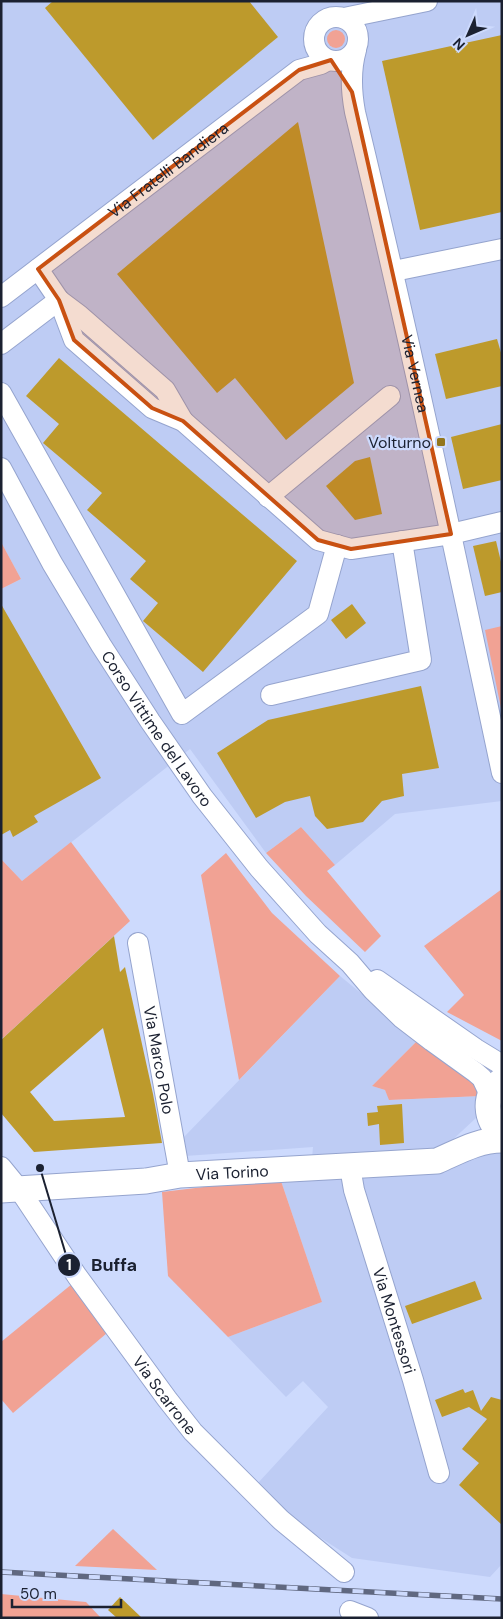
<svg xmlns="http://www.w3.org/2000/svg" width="503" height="1619" font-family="'DM Sans',sans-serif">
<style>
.built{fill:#beccf4}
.green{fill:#f1a294}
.building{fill:#bd9a2c;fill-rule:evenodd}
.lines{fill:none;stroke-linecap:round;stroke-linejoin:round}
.minor-casing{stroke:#95a4ce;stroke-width:22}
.major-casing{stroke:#95a4ce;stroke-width:27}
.minor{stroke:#fff;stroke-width:20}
.major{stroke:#fff;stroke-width:25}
.rail-casing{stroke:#606880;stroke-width:5.5}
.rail{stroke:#cddafd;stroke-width:4;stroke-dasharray:11;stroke-linecap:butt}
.marked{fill:#c95112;fill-opacity:0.2;stroke:#c95112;stroke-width:4;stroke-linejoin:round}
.poi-dot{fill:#93761d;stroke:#cddafd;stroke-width:2}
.labels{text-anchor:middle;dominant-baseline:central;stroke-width:4.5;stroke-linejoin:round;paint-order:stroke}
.street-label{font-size:16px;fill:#1b2131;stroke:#cddafd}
.poi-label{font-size:16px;fill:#1b2131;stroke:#cddafd;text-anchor:end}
.leader{fill:none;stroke:#1b2131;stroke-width:2}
.callout-dot{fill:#1b2131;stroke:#cddafd;stroke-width:2}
.mark-label{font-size:15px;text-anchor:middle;font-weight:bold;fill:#fff}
.callout-label{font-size:18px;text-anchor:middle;font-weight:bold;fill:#1b2131;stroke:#cddafd;stroke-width:4.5;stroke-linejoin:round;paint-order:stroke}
</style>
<rect width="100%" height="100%" fill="#cddafd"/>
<g class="built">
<path d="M1,1H502V801L395,814L335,865L301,827L266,853L190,749L22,881L1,859V589L21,579L1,542Z"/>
<path d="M340,976L418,1040L372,1086L385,1090L390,1100L481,1096L476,1118L448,1144L422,1154L312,1158L313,1147L185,1156L183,1138Z"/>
<path d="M502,1147V1564L490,1577L352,1558L299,1524L258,1483L328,1407L303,1381L286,1397L228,1337L322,1302L280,1178Z"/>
</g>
<g class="green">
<circle cx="336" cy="39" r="9"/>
<path d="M1,542L21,579L1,589Z"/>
<path d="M502,626V713L485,630Z"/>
<path d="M301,827L335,865L327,871L381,936L365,952L306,896L266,853Z"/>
<path d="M71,842L130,921L3,1038L1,1036V859L22,881Z"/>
<path d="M226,853L272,913L340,976L239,1080L201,875Z"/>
<path d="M502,889V1041L447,1012L464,995L424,946Z"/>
<path d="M418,1040L466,1069L481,1096L389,1100L385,1090L372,1086Z"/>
<path d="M280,1178L322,1302L228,1337L168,1276L162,1192Z"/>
<path d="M72,1284L107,1333L13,1413L1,1399V1342Z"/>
<path d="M113,1529L157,1570L75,1566Z"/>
<path d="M1,1594L86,1602L101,1618H1Z"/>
</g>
<g class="building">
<path d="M53,1H249L278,37L153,140L45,8Z"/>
<path d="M502,35V212L420,230L382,61Z"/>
<path d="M298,122L354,383L286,440L235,378L217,393L117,274Z"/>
<path d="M497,339L502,356V386L446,399L435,354Z"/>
<path d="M59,358L297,561L203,672L143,621L158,603L130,579L146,561L87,510L102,493L43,443L59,424L26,396Z"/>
<path d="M502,424V480L463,489L451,437Z"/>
<path d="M370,457L382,514L355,520L326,486L355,461Z"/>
<path d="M496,541L502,566V592L485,596L473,546Z"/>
<path d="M1,604L101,778L34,816L38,822L13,837L10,830L1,835Z"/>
<path d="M352,604L366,623L346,639L331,620Z"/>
<path d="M421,686L439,768L402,774L404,796L382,801L363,822L327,829L315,816L310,796L285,802L256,818L217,753L268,720Z"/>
<path d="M114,936L120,972L125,967L153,1094L162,1143L34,1152L1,1113V1040ZM103,1028L125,1117L54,1121L30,1092Z"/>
<path d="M402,1104L404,1143L380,1145L379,1124L368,1126L367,1113L378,1112L377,1106Z"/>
<path d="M475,1281L482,1299L412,1324L405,1306Z"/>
<path d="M463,1389L465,1393L473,1390L481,1411L491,1397L502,1400V1525L459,1485L479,1463L462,1449L487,1419L469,1407L442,1417L435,1400Z"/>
<path d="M120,1597L142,1618H117L108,1610Z"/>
</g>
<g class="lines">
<defs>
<g id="minor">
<circle cx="336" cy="39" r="22"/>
<path d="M344,18L427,1"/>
<path id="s1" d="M356,50C350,71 351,90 355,112C408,331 455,552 502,773"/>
<path d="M38,269L59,300L74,340L152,408L183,421L318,540L351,549L451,534L502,522"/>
<path d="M394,271L502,249"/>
<path id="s2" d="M1,297L299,70L321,64L328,60"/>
<path d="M59,300L79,315L165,390L183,421"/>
<path d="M1,344L59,300"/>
<path d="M1,393L182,714L318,614L337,545"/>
<path id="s3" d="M1,468L52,563L101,645L150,721L202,796L259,868L318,934L350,963L373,990L402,1018L432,1041L475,1072L482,1078L490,1095"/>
<path d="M268,497L390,396"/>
<path d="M271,695L421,660L402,541"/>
<path id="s4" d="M138,943L180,1175"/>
<path d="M377,980L476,1049L502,1065"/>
<path id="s5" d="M1,1167L19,1189L77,1276L167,1399L193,1432L281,1520L344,1572"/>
<path id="s6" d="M350,1167L354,1190L413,1380L439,1473"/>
<path d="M350,1611L368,1618"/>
</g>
<g id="major">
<path d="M502,1080C482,1094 485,1120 502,1135"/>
<path id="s7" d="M1,1190L146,1181L180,1175L437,1161C458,1152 478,1140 502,1140"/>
</g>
</defs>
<use href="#minor" class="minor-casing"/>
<use href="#major" class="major-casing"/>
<use href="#minor" class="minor"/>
<use href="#major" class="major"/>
<defs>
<path id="rail" d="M1,1572L502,1599"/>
</defs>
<use href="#rail" class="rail-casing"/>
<use href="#rail" class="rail"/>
</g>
<path class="marked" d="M331,60L352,92L451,534L351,549L318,540L183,421L152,408L74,340L59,300L38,269L299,70Z"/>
<rect class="poi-dot" x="436" y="437" width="10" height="10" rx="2.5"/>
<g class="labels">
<g class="street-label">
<text stroke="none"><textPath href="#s2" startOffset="210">Via Fratelli Bandiera</textPath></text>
<text stroke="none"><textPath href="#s1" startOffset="331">Via Vernea</textPath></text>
<text stroke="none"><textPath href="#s3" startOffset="304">Corso Vittime del Lavoro</textPath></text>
<text stroke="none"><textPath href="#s4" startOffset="119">Via Marco Polo</textPath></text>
<text stroke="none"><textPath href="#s7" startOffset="232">Via Torino</textPath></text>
<text stroke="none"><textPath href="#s6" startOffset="160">Via Montessori</textPath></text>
<text stroke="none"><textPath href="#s5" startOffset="281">Via Scarrone</textPath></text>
</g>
<g class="poi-label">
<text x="431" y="442">Volturno</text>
</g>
</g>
<path class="leader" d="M40 1168L69 1265"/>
<g class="callout-dot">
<circle cx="40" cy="1168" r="5"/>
<circle cx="69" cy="1265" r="12"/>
</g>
<g class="mark-label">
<text x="69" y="1270">1</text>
</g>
<g class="callout-label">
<text x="114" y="1271">Buffa</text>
</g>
<rect width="503" height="1619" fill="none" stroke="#1b2131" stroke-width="5"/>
<g transform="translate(468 35) rotate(225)" stroke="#cddafd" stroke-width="4" paint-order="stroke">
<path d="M0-4L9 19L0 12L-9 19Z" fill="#1b2131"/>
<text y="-8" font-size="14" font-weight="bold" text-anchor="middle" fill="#1b2131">N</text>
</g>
<path d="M12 1599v8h109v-8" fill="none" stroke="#1b2131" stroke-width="2.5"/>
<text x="20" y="1599" font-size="15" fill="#1b2131" stroke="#cddafd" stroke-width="4" paint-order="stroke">50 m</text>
</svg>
